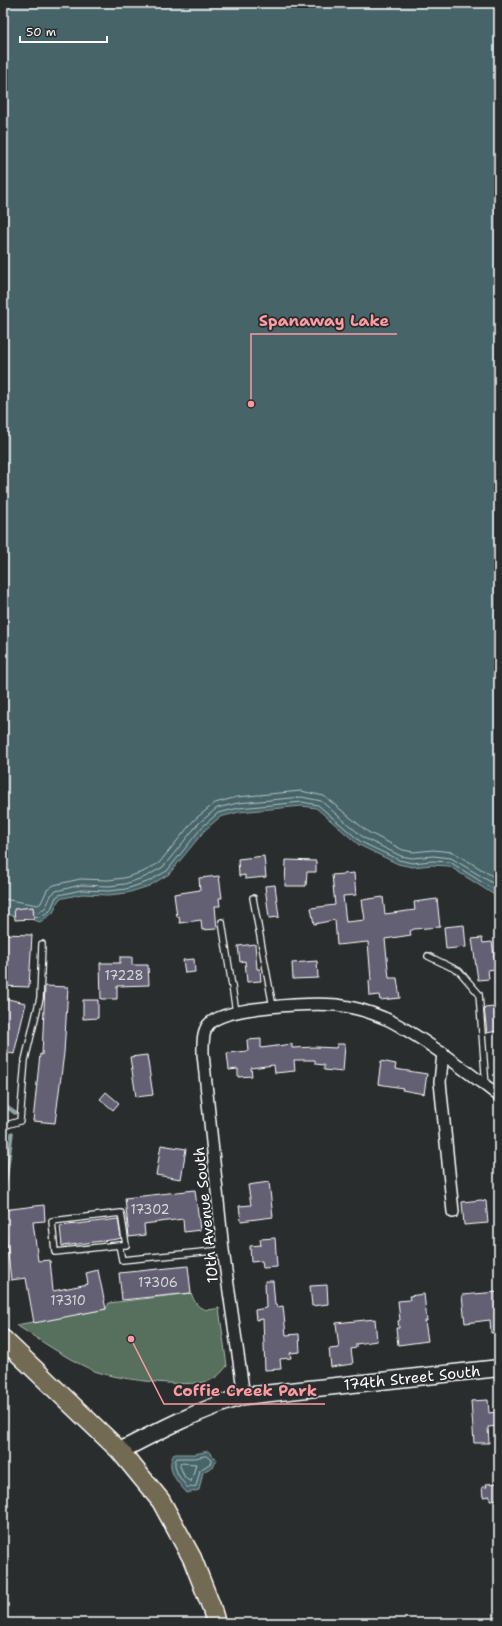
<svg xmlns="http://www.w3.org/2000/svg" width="502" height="1626" font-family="'Shantell Sans',sans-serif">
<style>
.green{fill:#57705d;stroke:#abb8ae}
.water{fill:#476569;stroke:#91a3a5}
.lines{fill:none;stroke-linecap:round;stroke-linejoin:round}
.shore{stroke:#b5c1c3;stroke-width:1}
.stream{stroke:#91a3a5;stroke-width:3.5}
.building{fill:#646173;stroke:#fff}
.lane-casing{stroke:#fff;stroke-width:8}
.street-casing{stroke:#fff;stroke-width:14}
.secondary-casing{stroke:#fff;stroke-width:19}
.primary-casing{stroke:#fff;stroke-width:21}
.lane{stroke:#2a2d2e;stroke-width:5.5}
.street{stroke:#2a2d2e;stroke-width:11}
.secondary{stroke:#2a2d2e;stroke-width:16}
.primary{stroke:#736b52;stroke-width:18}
.labels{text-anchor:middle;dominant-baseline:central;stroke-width:3.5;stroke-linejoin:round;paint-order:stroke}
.number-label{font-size:13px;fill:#d8d8dc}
.street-label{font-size:15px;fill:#fff;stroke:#2a2d2e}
.leader{fill:none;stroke:#ff9aa2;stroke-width:1.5}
.callout-dot{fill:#ff9aa2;stroke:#2a2d2e;stroke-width:1.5}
.callout-label{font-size:16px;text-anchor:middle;font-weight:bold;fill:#ff9aa2;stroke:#2a2d2e;stroke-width:3.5;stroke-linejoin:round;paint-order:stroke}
</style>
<rect width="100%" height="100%" fill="#2a2d2e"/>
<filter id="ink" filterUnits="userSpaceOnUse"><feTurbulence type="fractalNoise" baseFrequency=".025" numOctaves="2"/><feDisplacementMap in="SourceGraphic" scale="8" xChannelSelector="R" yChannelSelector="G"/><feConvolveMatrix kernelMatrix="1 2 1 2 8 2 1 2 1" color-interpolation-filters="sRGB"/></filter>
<g filter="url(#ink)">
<path class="green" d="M191,1293C197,1309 203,1312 219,1308L227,1366C221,1373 217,1378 208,1381C188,1388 109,1379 90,1369C64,1357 40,1340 16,1325L106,1309L109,1303Z"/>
<g class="water">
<path d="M3,3H499V898L449,866L432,865L412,867L398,864L359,845L316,808L302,806L239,812L220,817L205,830L169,874L149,886L127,893L109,895L82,894L59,899L53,913L40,922L24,917L3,914Z"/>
<path d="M208,1451L216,1459L214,1466L203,1472L199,1490L187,1493C177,1482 165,1469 174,1454H195Z"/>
</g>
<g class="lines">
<g class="shore">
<path d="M3,899L38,905L41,903L47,890L54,885L80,879L108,880L124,878L143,872L159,863L194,820L215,803L237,797L301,791L324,796L368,832L403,850L413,852L433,850L453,852L499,880"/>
<path d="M34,911L39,912L46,907L51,895L56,891L81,885L109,886L125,884L145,877L163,867L198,824L217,808L238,803L302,797L321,801L364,838L401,856L412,858L433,856L451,858L499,887"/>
<path d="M35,916L40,917L50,911L56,897L59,895L81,890L109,891L126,889L147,882L167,871L202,827L218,813L239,808L302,802L318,805L361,842L399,860L412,863L432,861L450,862L499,893"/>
<path d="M206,1456L211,1460V1463L200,1470L196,1486L188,1488C181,1480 174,1471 175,1461L177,1458H195Z"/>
<path d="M181,1463L196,1464L191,1482L185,1478L180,1466Z"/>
</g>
<g class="stream">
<path d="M3,1104L15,1113"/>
<path d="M3,1192L5,1188L12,1133"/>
</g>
</g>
<g class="building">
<path d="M264,856L266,877L245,879V875L239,876L238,859Z"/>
<path d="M286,860L316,861V872H307L306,886H285Z"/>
<path d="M354,873L356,895L343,896L346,922L365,920L362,900L383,897L385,914L415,910L414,902L437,899L440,927L414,929L410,931L411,935L385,939L389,978H397L400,998L380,1000L379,995L370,996L369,981L371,980L368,942L337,945L335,920L314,924L311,908L335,905L332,875Z"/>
<path d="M219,876L222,898H219L220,906H215L217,929L202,930L201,920L180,923L179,917H177L174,894L200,890L199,878Z"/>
<path d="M275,885L279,917L269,918L265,886Z"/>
<path d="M33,907L34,919L15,920L14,909Z"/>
<path d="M464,925L466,947L446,949L444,927Z"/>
<path d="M3,934L32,935L29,987L3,986Z"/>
<path d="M482,938L483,943L492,942L496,969L488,970L489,979L478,980L472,939Z"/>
<path d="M255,944L257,969H260L261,981L247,982L245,961L240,962L238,946Z"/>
<path d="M120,957H132V965H148L149,985L117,986V999H101L100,963H120Z"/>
<path d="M194,959L195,972L185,973L183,960Z"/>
<path d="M317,961L318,978L293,979L292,963Z"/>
<path d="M45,986L68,987L64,1053L55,1123L33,1121L40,1054L42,1055Z"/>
<path d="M3,998L26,1003L14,1054L3,1052Z"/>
<path d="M83,1000H98V1018L83,1019Z"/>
<path d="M494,1007L497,1031L487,1033L484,1008Z"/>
<path d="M261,1039V1048L292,1044V1048L316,1047L336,1048L337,1044H345L343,1072L324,1070V1065L315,1064V1060H294L295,1071L275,1073L274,1065L251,1068L252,1076L238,1077V1069L229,1070L227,1053L248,1051L247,1040Z"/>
<path d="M147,1055L153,1095L136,1097L130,1057Z"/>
<path d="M381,1061L396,1064L395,1069L427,1074L424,1094L402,1090L403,1088L378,1084Z"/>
<path d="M106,1092L119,1103L113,1110L100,1099Z"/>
<path d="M161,1145L186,1149L181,1179L156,1175Z"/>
<path d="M269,1182L273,1217L241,1221L239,1206L251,1205L248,1185Z"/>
<path d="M195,1190L200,1230L184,1232L183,1219L144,1224L145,1235L129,1237L125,1198Z"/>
<path d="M481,1200L486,1201L488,1223L464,1225L462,1202Z"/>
<path d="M44,1205L45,1221L33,1222L38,1261L50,1260L53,1291L88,1284L86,1273L98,1270L106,1309L34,1323L26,1278L11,1280L3,1210Z"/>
<path d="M118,1219L121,1238L118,1239L62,1246L60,1226Z"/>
<path d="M275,1238L277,1267L263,1268L262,1261L251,1262L250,1246L261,1245L260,1239Z"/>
<path d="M188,1266L191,1293L122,1300L119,1273Z"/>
<path d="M265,1281H273L275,1305H277V1307L283,1306L286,1335L299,1334L300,1352L290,1353L291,1358L280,1359L281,1369L265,1370L263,1319L256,1320L255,1310L266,1308Z"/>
<path d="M327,1285L328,1304L312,1306L310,1286Z"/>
<path d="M498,1292L499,1332L491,1333L490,1320L465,1323L462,1295Z"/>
<path d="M424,1294L427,1321H425L428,1341L398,1345L396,1328H399L398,1321L400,1320L398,1301L410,1300L409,1296Z"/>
<path d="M375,1319L377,1341L356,1344V1348L351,1349L353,1364L331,1367L329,1349L339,1348L336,1323Z"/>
<path d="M488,1400L489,1413L496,1412V1418L499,1417V1426L488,1427L489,1443H474L471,1401Z"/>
<path d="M499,1483V1499L490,1500V1496L483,1497L482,1487H487L486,1484Z"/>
</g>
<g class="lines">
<defs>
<g id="lane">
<path d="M253,898L273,1007"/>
<path d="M222,922L236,1012"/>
<path d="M428,956L459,971L479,994L486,1086"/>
<path d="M3,1126L20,1121L25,1060L40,998L42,944"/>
<path d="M119,1245L55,1252L52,1221L121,1213L126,1245H119L122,1260L223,1250"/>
</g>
<g id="street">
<path d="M443,1053L440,1082L453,1212"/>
<path d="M244,1396L223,1250L203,1054C203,1045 202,1033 208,1025C224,1006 312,1003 337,1005C353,1007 370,1012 384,1018C392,1021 400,1026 408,1031C440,1050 469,1073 499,1096"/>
</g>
<path id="secondary" d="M120,1451C162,1429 199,1410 244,1396L499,1368"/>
<path id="primary" d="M3,1339L120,1451L161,1501L192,1558L211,1606L216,1623"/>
</defs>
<use href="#lane" class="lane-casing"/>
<use href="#street" class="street-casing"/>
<use href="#secondary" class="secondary-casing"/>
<use href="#primary" class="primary-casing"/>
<use href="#lane" class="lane"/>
<use href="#street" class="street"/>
<use href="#secondary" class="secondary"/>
<use href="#primary" class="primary"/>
</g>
</g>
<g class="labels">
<g class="number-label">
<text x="124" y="975">17228</text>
<text x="150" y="1209">17302</text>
<text x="158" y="1282">17306</text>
<text x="68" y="1300">17310</text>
</g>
<g class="street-label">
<text transform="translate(206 1215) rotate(-96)">10th Avenue South</text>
<text transform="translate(412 1378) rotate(-6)">174th Street South</text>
</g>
</g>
<path class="leader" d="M251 404L251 334H397M131 1339L164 1404H325"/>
<g class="callout-dot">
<circle cx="251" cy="404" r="4"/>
<circle cx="131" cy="1339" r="4"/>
</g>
<g class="callout-label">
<text x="324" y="326">Spanaway Lake</text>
<text x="245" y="1396">Coffie Creek Park</text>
</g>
<rect width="502" height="1626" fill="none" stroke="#2a2d2e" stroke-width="16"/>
<rect x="8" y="8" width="486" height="1610" fill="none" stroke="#fff" stroke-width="1.5" filter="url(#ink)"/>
<path d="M20 36v6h87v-6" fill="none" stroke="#ffffff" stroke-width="2"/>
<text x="26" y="36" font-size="12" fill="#ffffff" stroke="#2a2d2e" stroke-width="3" paint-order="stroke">50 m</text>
</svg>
